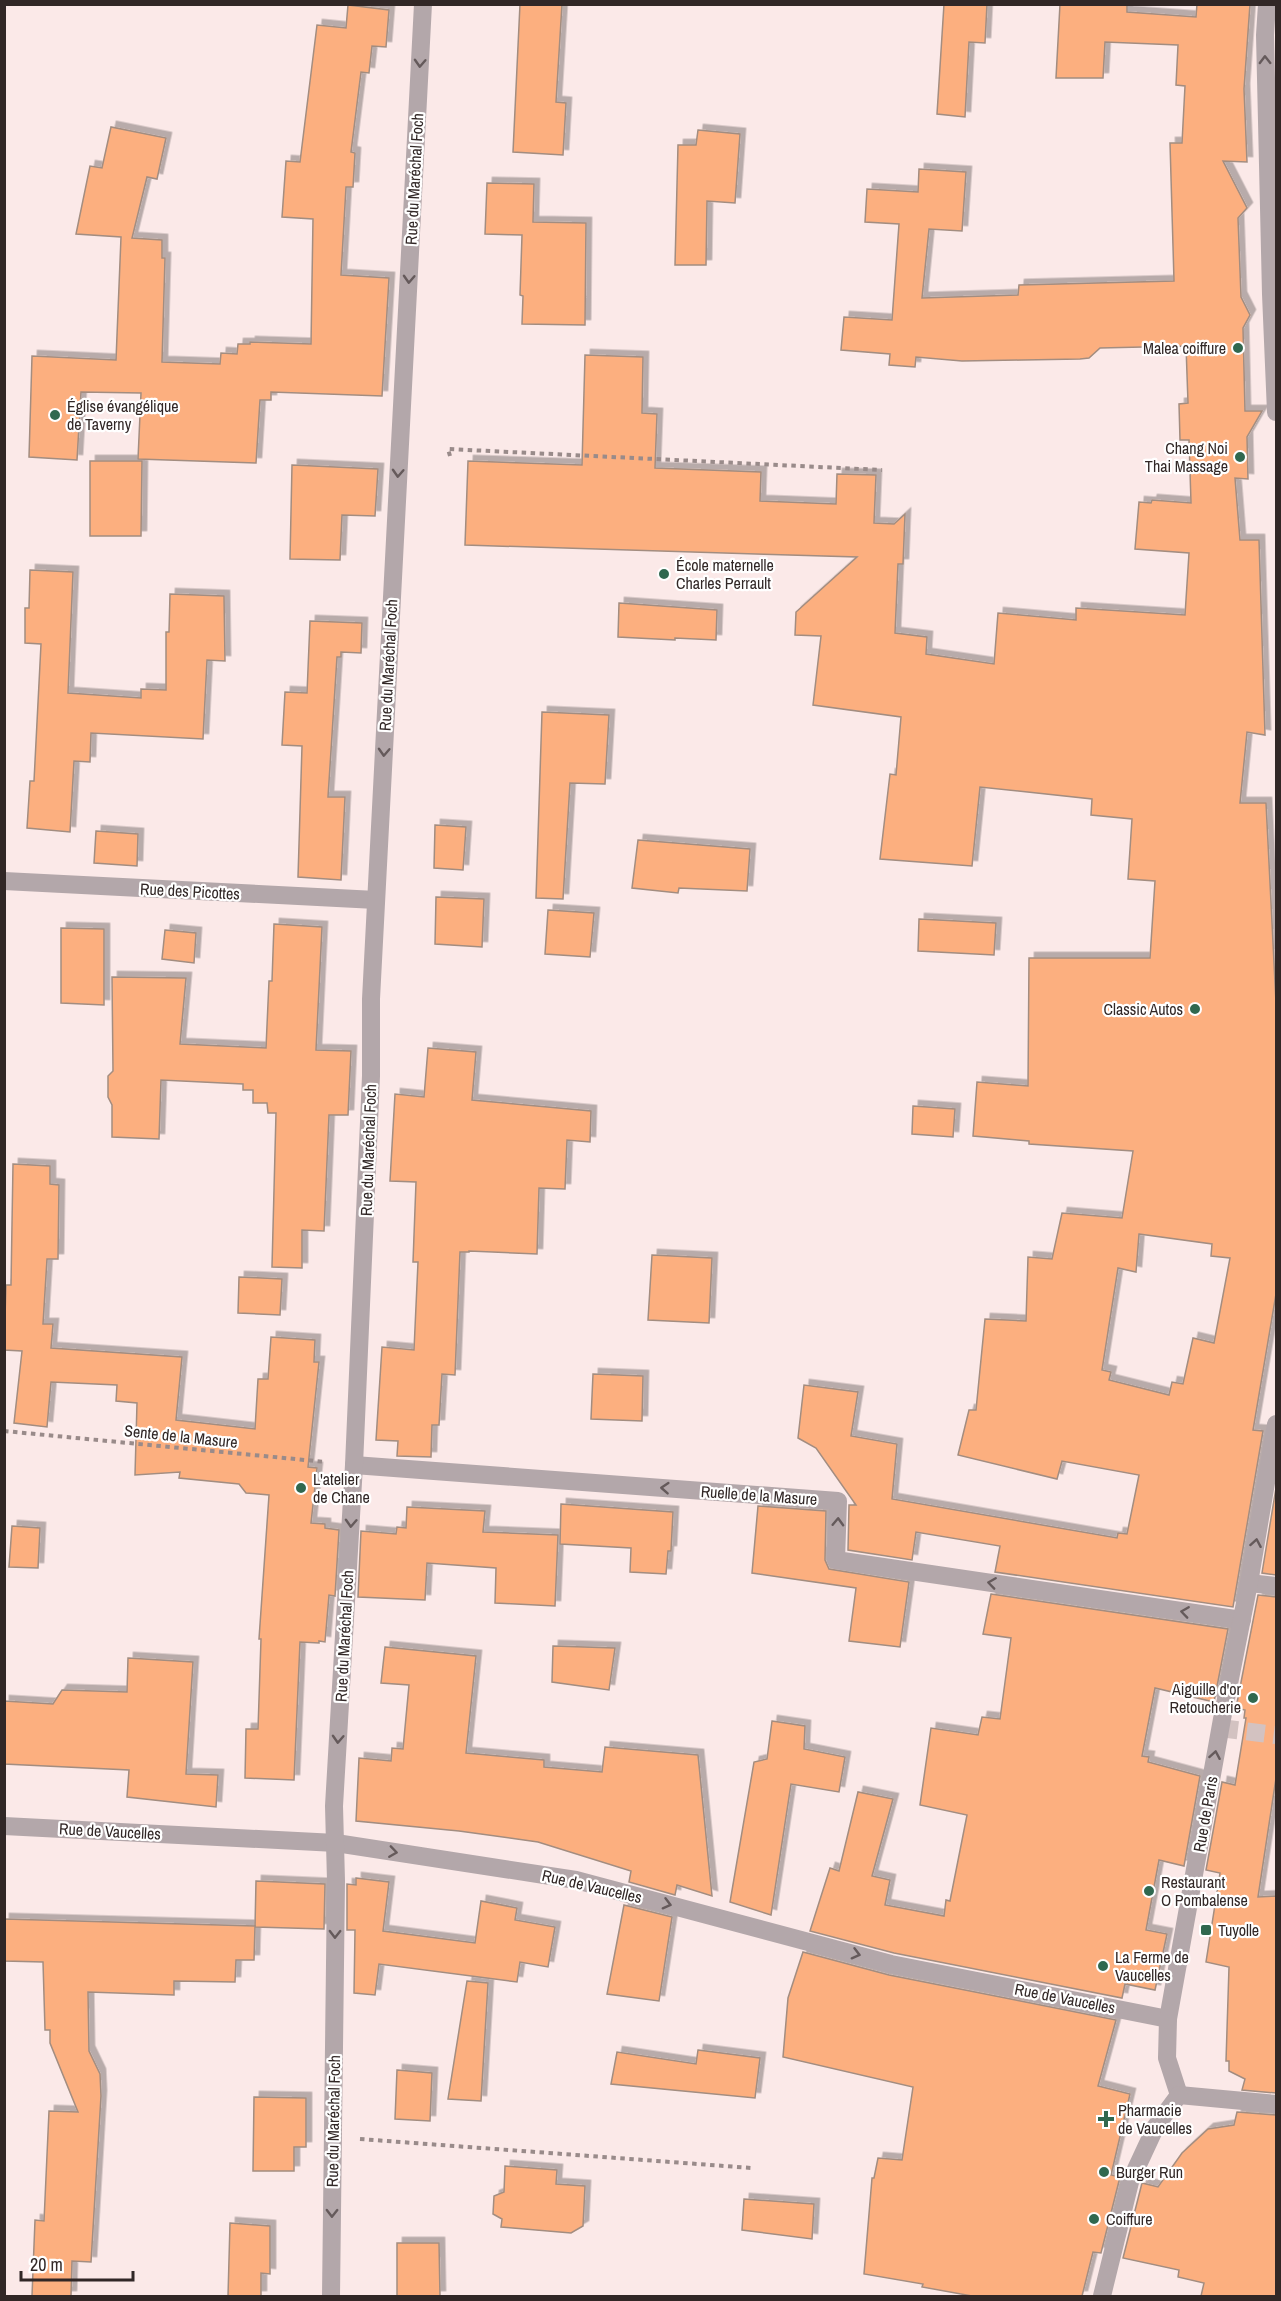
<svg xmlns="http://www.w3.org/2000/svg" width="1281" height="2301" font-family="'Archivo Narrow',sans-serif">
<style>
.building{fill:#fcaf7f;stroke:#a38d80;stroke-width:1.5;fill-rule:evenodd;filter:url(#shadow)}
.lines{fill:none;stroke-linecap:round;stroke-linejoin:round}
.minor-tunnel{stroke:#d3c2c1;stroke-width:18;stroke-dasharray:18 9;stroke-linecap:butt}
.path{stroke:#998b8a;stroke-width:4;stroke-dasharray:4.5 4.5;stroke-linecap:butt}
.minor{stroke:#b3a7aa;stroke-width:18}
.oneway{stroke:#655a5b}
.poi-dot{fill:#30684f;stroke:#fff;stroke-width:2}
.labels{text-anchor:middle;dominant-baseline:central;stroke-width:4.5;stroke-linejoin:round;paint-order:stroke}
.street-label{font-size:16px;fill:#312726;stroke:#fff}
.poi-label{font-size:16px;fill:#312726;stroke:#fff;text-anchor:start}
</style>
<defs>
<filter id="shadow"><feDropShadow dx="5.5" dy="-5.5" stdDeviation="0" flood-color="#0004"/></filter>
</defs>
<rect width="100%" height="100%" fill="#fbe9e8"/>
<g class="building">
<path d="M520,4H562L556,102L566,103L563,155L513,152Z"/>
<path d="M944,4H987L985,43L969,42L965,117L937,114Z"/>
<path d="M1060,4H1127V12L1196,17L1197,4H1250L1244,89L1247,162L1223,161L1247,208L1238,218L1241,297L1250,315L1243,328L1245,411H1262L1247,437L1248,479L1235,478L1240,540H1259L1265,735L1247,732L1240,803H1266L1276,1003V1294L1253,1430L1263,1431L1233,1607L995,1572L1000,1546L916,1532L912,1560L848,1550L849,1505H856L816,1448L798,1438L804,1385L858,1392L851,1436L897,1444L892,1499L1117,1538L1118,1533L1127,1534L1139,1475L1062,1461L1057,1479L958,1455L969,1410H976L985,1319L1026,1321L1028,1257L1052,1259L1062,1213L1122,1218L1133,1151L1029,1144V1141L973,1136L977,1082L1028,1086L1029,958H1150L1155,881L1128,879L1132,819L1091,815L1092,799L980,787L972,866L880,859L890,774L896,775L901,717L813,705L821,636L795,635L796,612L857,557L465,545L468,461L582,465L585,355L643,357L642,413L657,414L655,468L761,472L760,501L836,504L837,474L876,475L874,523L894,524L905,514L903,564H898L895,633L927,637L926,654L994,664L998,613L1076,620V608L1185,615L1189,553L1135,549L1139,502L1151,503L1152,500L1191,503L1189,440H1180L1179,404L1188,403L1186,346L1100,348L1089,358L1080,359L962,361L916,357L915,367L889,365L890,354L841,350L844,317L892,320L899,224L865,222L867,189L918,192L919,169L966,172L962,231L929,229L922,298L1018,295L1019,285L1174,281L1170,143H1182L1185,86L1176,85L1178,45L1105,42L1103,78H1056ZM1139,1234L1212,1244L1211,1256L1230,1258L1214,1343L1193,1338L1183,1384L1172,1382L1169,1395L1109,1380L1111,1372L1102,1370L1118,1268L1136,1272Z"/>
<path d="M348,5L389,10L386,47L372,46L369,73L361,72L351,152L355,153L353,187H346L341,275L389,278L382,396L271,392V400H260L256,463L138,459L141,393L81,392L77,460L29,457L32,356L116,360L121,237L76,234L90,166L102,168L111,127L166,138L157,179L147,177L132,238L162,240V258H165L162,362L220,364L221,353L237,354L238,344H250V342L311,344L313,219L282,217L286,161L300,162L317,25L346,28Z"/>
<path d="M698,130L740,134L735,203L707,201L706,265H675L678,145H696Z"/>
<path d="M487,183L534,184L533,222L586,223L585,325L522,324L523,296L520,295L522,235L485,234Z"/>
<path d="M90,461H142L141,536H90Z"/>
<path d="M292,465L378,469L375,516L342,515L340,560L290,559Z"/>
<path d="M30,570L73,572L68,693L141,698V689L166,690V632H169L170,594L224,596L225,661L207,660L203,739L91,733L90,762L74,761L70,832L27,828L30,781H34L41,644L25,643V608H29Z"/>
<path d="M619,603L717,610L716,640L675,638V640L618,637Z"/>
<path d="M310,621L362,623L361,653L341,652V657H337L328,797H345L341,880L298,877L302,746L282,745L285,692L307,693Z"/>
<path d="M542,712L609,715L605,784L570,783L563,899L536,898Z"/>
<path d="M435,825L466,827L463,870L434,868Z"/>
<path d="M96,831L138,834L137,866L94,863Z"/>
<path d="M638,840L750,849L747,891L679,888L678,893L632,888Z"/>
<path d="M436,897L484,899L482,947L435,944Z"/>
<path d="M548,910L594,913L590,957L545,954Z"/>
<path d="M919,919L996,923L994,955L918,951Z"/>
<path d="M274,924L322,927L316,1050L351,1051L348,1115H329L324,1231L302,1230V1268L272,1267L276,1113H268L267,1103H253V1090H243V1084L161,1080L159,1139L112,1137V1105L108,1097V1076L113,1071L112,977L186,978L180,1044L266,1048L269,981H272Z"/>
<path d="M61,928L104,929V1005L61,1003Z"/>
<path d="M165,930L196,933L194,963L162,959Z"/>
<path d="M428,1048L476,1052L472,1100L591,1111L590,1142L567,1140L565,1189L539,1188L537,1254L469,1251V1252H460L455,1375L442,1374L439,1425H432L431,1457L397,1456L398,1441L376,1440L382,1347L414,1350L418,1262H413L416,1182L390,1181L395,1094L424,1097Z"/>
<path d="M913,1106L955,1109L953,1137L912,1134Z"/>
<path d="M13,1164L50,1166V1184L59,1185L58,1259H47L43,1324H53L51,1348L182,1357L176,1420L255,1429L258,1379H268L271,1337L315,1340L314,1362H319L308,1467L317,1468L311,1523L325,1524V1528L339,1530L335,1596L329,1595L325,1642L319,1641V1643L300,1642L294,1780L245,1778L246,1729H258L261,1639H259L269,1495L246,1493L239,1484L179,1478L180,1472L135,1475L137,1403L116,1401L117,1385L51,1382L47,1427L14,1423L22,1351L4,1350L6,1285H11Z"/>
<path d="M652,1255L712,1258L709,1323L648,1320Z"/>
<path d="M239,1277L282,1279L280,1315L238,1313Z"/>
<path d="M593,1374L643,1376L642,1421L591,1419Z"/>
<path d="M1276,1488V1575L1262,1573Z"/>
<path d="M561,1504L673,1512L671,1551H668L666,1574L630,1572L631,1548L560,1544Z"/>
<path d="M758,1506L826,1511L825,1560L829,1569L909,1582L900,1647L849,1641L856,1588L752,1573Z"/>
<path d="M407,1507L485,1511L483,1532L558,1535L555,1606L495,1603L496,1568L427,1563L425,1600L358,1597L361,1531L396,1534L397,1527L406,1528Z"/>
<path d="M12,1526L40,1528L38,1568L9,1567Z"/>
<path d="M991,1594L1228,1629L1214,1702L1155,1688L1142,1756L1149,1757L1148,1762L1200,1776L1184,1866L1159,1860L1146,1930L1167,1934L1155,1990L1125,1984L1122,1998L894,1953L810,1931L830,1868L839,1871L858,1792L893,1799L872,1876L890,1880L885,1905L944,1916L946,1900L950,1901L967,1815L920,1805L931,1728L978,1735L982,1717L1000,1719L1011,1638L983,1634Z"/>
<path d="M1258,1595L1276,1597V1778L1258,1897L1276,1896V2093L1242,2090L1245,2079L1229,2071V2061H1226L1229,1967L1206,1962L1220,1873L1206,1870L1222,1782L1235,1785L1246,1718H1244L1245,1710L1236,1708Z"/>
<path d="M553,1646L615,1648L609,1690L552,1682Z"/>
<path d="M385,1647L476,1656L466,1753L544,1760V1767L602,1772L605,1747L698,1755L712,1896L677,1885L675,1895L629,1882L631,1871L538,1842L459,1831L356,1821L359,1758L391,1761L392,1748L403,1749L409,1685L381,1683Z"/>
<path d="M128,1658L193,1662L186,1774L218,1775L216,1807L127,1797L129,1770L4,1764V1701L53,1704L62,1690L127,1692Z"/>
<path d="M772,1721L805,1726L804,1749L845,1757L839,1792L791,1784L771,1915L730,1902L754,1762L767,1759Z"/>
<path d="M356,1878L389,1882L383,1931L475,1943L481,1901L517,1908L515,1920L555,1927L548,1967L520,1962L517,1982L379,1964L375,1995L354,1993L355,1930H347V1884L356,1885Z"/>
<path d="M256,1881L325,1884L324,1929L255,1927Z"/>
<path d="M624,1905L672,1917L659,2001L607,1994Z"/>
<path d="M4,1919L255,1926L254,1960H236L235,1982L174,1981V1995L88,1992L89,2051L100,2074L101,2096L91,2262L72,2261L71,2296H32L35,2220L44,2221L49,2111L78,2112L50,2043V2030H45L43,1962L4,1961Z"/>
<path d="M803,1952L889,1975L1116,2020L1098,2086L1130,2094L1111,2175L1120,2177L1101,2253L1093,2252L1082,2296H972L922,2287L923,2284L864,2274L872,2178H874L878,2158L902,2160L913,2087L783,2057L788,1998Z"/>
<path d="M467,1981L488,1983L481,2101L448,2099Z"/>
<path d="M698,2050L760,2058L755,2098L611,2084L617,2052L696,2064Z"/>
<path d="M397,2070L432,2073L430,2121L395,2119Z"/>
<path d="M254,2097L306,2098V2147H294V2171H253Z"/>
<path d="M1237,2112L1276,2115V2296H1201L1204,2283L1178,2277L1179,2270L1123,2258L1142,2183L1158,2187L1182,2153L1208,2129L1234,2125Z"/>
<path d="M505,2166L557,2170L556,2184L585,2186L583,2226L571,2233L501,2227L502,2219L493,2214L494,2196L504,2192Z"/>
<path d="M744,2199L814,2204L812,2239L742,2230Z"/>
<path d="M230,2223L270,2226V2274L261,2273V2296H228Z"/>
<path d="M397,2243H439L440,2296H397Z"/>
</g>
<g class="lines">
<path class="minor-tunnel" d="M1220,1728L1276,1735"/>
<g class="path">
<path d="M450,456L448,449L882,470"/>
<path d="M4,1431L326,1462"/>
<path d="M360,2139L752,2168"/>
</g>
<g class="minor">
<path d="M1267,4L1265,35L1271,294L1276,412"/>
<path d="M4,881L376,900"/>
<path d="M354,1465L838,1501L836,1560L1242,1620"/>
<path d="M1249,1583L1276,1586"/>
<path d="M4,1826L336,1843L576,1880L891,1964L1168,2019"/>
<path d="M1179,2095L1167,2058L1168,2019L1222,1719L1249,1583L1276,1424"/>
<path d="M1179,2095L1276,2104"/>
<path d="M331,2296L336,1881L334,1806L354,1465L371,1076V999L423,4"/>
<path d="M1102,2296L1130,2182L1156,2126L1179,2095"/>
</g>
</g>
<defs><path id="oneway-chevron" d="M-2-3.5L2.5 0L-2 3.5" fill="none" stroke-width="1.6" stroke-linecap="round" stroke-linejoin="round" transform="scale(1.5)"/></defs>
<g class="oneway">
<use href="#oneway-chevron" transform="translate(1265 60) rotate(-91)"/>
<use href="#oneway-chevron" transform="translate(420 63) rotate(93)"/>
<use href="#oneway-chevron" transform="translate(409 279) rotate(93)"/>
<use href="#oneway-chevron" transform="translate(398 473) rotate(93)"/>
<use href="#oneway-chevron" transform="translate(384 752) rotate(93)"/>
<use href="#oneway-chevron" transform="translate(665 1488) rotate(-176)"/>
<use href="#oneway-chevron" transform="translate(838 1522) rotate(-88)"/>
<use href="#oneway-chevron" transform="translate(351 1523) rotate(93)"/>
<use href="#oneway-chevron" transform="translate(1256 1543) rotate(-80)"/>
<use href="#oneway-chevron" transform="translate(992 1583) rotate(-172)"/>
<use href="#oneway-chevron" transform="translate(1185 1612) rotate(-172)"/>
<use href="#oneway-chevron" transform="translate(338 1739) rotate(93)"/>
<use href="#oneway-chevron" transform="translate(1215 1755) rotate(-80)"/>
<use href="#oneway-chevron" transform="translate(393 1852) rotate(8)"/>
<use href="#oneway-chevron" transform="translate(667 1904) rotate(15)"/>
<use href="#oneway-chevron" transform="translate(335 1934) rotate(91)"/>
<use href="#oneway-chevron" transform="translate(856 1954) rotate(15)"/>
<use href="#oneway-chevron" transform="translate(332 2213) rotate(91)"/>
</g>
<g class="poi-dot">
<circle cx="1238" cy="348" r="6"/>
<circle cx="55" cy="415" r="6"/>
<circle cx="1240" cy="457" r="6"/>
<circle cx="664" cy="574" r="6"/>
<circle cx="1195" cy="1009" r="6"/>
<circle cx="301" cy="1488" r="6"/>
<circle cx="1253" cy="1698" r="6"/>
<circle cx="1149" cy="1891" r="6"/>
<rect x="1200" y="1924" width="12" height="12" rx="3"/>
<circle cx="1103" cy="1966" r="6"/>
<path d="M1103 2110h6v6h6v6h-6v6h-6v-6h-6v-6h6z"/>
<circle cx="1104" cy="2172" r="6"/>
<circle cx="1094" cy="2219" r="6"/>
</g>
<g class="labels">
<g class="street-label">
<text transform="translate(414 179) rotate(-87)">Rue du Maréchal Foch</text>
<text transform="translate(388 665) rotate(-87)">Rue du Maréchal Foch</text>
<text transform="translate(190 891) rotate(3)">Rue des Picottes</text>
<text transform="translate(368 1150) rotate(-88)">Rue du Maréchal Foch</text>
<text transform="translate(181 1436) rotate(6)">Sente de la Masure</text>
<text transform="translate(759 1495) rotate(4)">Ruelle de la Masure</text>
<text transform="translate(344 1636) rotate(-87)">Rue du Maréchal Foch</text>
<text transform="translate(1205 1814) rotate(-80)">Rue de Paris</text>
<text transform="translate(110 1831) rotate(3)">Rue de Vaucelles</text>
<text transform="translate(592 1886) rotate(13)">Rue de Vaucelles</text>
<text transform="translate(1065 1998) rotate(11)">Rue de Vaucelles</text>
<text transform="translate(333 2121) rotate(-89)">Rue du Maréchal Foch</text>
</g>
<g class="poi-label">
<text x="1226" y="348" text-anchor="end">Malea coiffure</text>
<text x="67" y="406">Église évangélique<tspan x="67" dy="18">de Taverny</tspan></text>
<text x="1228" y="448" text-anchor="end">Chang Noi<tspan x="1228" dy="18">Thai Massage</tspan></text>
<text x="676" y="565">École maternelle<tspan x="676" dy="18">Charles Perrault</tspan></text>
<text x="1183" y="1009" text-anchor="end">Classic Autos</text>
<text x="313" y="1479">L'atelier<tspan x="313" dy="18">de Chane</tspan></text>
<text x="1241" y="1689" text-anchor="end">Aiguille d'or<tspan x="1241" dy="18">Retoucherie</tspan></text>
<text x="1161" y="1882">Restaurant<tspan x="1161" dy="18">O Pombalense</tspan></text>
<text x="1218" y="1930">Tuyolle</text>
<text x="1115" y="1957">La Ferme de<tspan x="1115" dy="18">Vaucelles</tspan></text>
<text x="1118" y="2110">Pharmacie<tspan x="1118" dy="18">de Vaucelles</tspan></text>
<text x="1116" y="2172">Burger Run</text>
<text x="1106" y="2219">Coiffure</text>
</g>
</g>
<rect width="1281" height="2301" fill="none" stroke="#312726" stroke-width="12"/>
<path d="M21 2271v9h112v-9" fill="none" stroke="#312726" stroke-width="3"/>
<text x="30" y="2271" font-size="18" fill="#312726" stroke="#ffffff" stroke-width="4.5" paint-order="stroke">20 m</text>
</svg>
